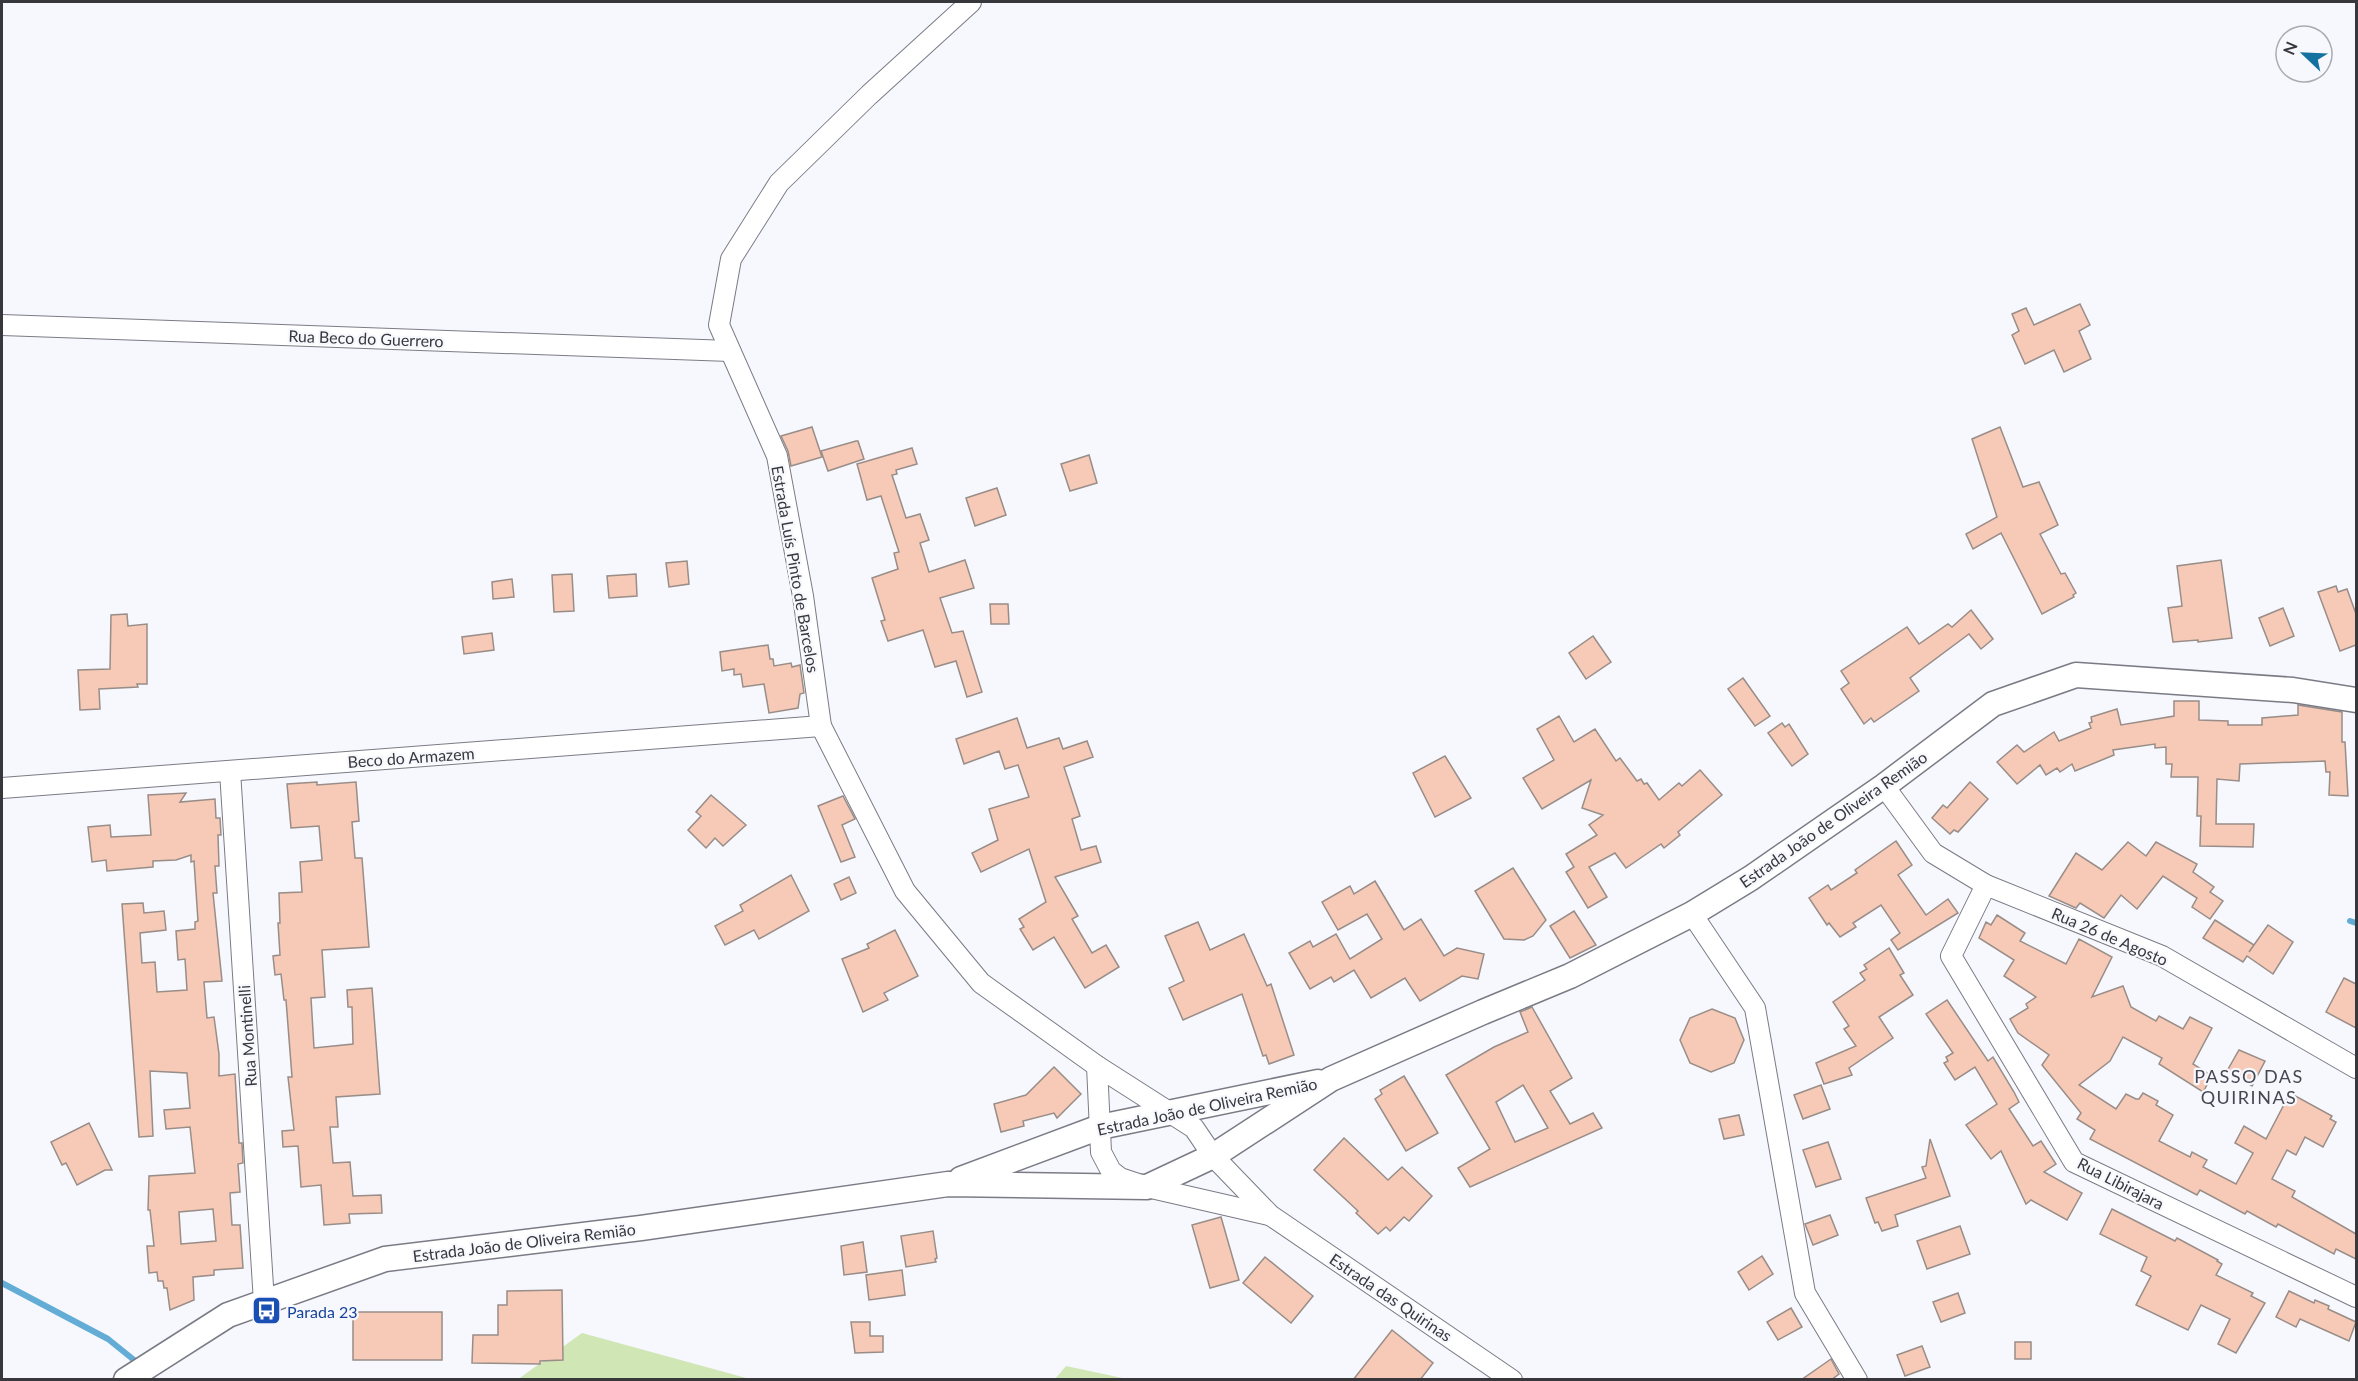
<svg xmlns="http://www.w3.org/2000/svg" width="2358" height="1381" font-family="Lato,sans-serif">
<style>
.green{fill:#d1e6b5}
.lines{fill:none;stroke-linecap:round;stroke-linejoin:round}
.stream{stroke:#62acd5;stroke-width:6}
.building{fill:#f6cab7;stroke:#998d88;stroke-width:1.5;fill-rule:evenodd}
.minor-casing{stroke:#7b7b86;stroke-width:22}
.major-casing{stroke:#7b7b86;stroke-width:27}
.minor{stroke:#fff;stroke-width:20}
.major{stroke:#fff;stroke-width:24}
.labels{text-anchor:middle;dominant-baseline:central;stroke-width:4.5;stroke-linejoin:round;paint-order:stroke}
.street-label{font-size:16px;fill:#37373c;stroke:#f7f7fe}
.transit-label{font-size:16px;fill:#164399;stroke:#f7f7fe;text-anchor:start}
.neighbourhood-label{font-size:18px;letter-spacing:1.5px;fill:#474751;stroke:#f7f7fe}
</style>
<rect width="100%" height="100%" fill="#f7f7fe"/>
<g class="green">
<path d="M582,1333L750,1379L517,1380Z"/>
<path d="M1066,1366L1127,1379H1055Z"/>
</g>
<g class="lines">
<g class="stream">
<path d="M2350,921L2356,923"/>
<path d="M2,1283L108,1339L139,1364"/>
</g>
</g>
<g class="building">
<path d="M2080,304L2090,325L2079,331L2091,359L2064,372L2054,350L2025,364L2012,335L2019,331L2012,314L2026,308L2034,325Z"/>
<path d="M812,427L822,457L791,466L788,451L781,436Z"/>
<path d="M2000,427L2023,487L2039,482L2058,525L2040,534L2061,574L2065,573L2076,593L2073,595L2074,597L2042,614L2001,533L1973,549L1966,534L1997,517L1972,439Z"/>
<path d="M856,441H858L864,459L828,471L821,451Z"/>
<path d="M912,448L917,464L896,470L897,474L892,475L906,518L920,514L929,540L920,543L929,572L965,560L974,588L940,598L952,633L963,631L982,692L967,697L956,661L935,667L923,630L888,641L881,621L885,620L872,578L898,569L894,553L899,552L881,496L867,500L857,464Z"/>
<path d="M1089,455L1097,483L1070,491L1061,464Z"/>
<path d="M997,488L1006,515L975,526L966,498Z"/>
<path d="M2221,560L2232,638L2198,642V640L2173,642L2168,608L2182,606L2177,566Z"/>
<path d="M687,561L689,584L669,587L666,563Z"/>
<path d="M572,574L574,611L554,612L552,575Z"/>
<path d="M636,574L637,596L609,598L607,576Z"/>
<path d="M512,579L514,597L493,599L492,582Z"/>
<path d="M2336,586L2338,592L2347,589L2356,614V645L2340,651L2318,592Z"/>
<path d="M990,604H1008L1009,624H991Z"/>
<path d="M2283,608L2294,636L2270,646L2259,618Z"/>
<path d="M1971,610L1993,639L1981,649L1969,634L1910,678L1919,691L1874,722L1871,718L1864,724L1841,689L1849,683L1841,671L1907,627L1919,644L1948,624L1952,627Z"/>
<path d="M127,614L128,626L147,624V684H137L138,687L99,689L100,709L80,710L78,670L110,669L111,615Z"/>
<path d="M492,633L494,650L464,654L462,637Z"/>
<path d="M1593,636L1611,662L1586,679L1569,653Z"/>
<path d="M768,645L770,659H773L774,666L791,663L792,667L800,665L804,693L800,694L798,708L769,713L764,684L743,687L741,674L734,675V669L722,671L720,652Z"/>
<path d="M1743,678L1770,716L1755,726L1728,689Z"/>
<path d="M2174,701H2199V720L2228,721V725H2262V718L2298,715V705L2342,712V742H2345L2348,796L2329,795L2330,772H2326L2325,761L2240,764L2239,781L2217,779L2216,824H2254L2253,847L2200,846L2201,816H2197L2198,777H2171L2172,764H2166V747L2155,748V744L2113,750L2114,755L2075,771L2072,764L2060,772L2057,768L2046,775L2040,765L2017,784L1997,762L2017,745L2024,752L2054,732L2059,741L2091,728L2089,723L2092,722L2091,717L2117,709L2121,725L2174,716Z"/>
<path d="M1559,716L1574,742L1595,729L1616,761L1620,758L1637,781L1641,779L1644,784L1647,783L1659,800L1679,783L1682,786L1700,770L1722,795L1678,832L1680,835L1664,848L1661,844L1626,868L1615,853L1589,867L1607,897L1588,908L1566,872L1574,867L1566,854L1597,835L1589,825L1603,815L1582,808L1591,780L1542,809L1523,778L1554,760L1537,729Z"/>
<path d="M1017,718L1027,748L1059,738L1063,749L1087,741L1093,757L1064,767L1080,816L1072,819L1081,850L1096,846L1101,862L1055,877L1078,916L1072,919L1092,953L1106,945L1119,967L1085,988L1054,937L1033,950L1020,929L1024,927L1019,919L1046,902L1029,849L981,872L972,853L998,840L989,809L1029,797L1018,765L1005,769L999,751L964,764L956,739Z"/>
<path d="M1782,723L1785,727L1789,724L1808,754L1792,766L1768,733Z"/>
<path d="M1445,756L1471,798L1435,817L1413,773Z"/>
<path d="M317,782V785L356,782L359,821L352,822L355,858H362L369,947L322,950L325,997L311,998L314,1048L353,1044L352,1007H348L347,990L372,988L380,1094L336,1097L338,1127H330L333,1163L350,1162L353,1196L381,1195L382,1213L349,1214L350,1223L324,1225L321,1185L301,1187L298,1146L283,1147L282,1131L294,1130L288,1077H292L286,1000H284L281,974L275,975L273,956L280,955L278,923H280L279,893L302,892L300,862L322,860L319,826L291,828L287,784Z"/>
<path d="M1970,782L1988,799L1958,832L1954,830L1950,834L1932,818L1943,805L1947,808Z"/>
<path d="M186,793L180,802L215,799L216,818H220L221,835H218L219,866H215L217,893H213L222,981L204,982L207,1018L214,1017L219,1054V1076L235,1074L239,1143H242L243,1163L238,1164L240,1192L230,1193L232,1225H240L243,1268L214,1270V1275L193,1277L194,1300L170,1310L167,1288H164L163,1281H158L157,1272L149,1273L147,1246H154L150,1210H148L149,1176L195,1173L190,1127L166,1129L164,1110L190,1108L187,1073L150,1071L153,1136L139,1137L122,904L143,903L144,913L164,911L166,930L140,933L142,963L155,962L157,992L187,990L185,959L178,960L176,931L195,929V922L198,921L194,861L191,862V855L176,860L153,861V867L107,871L106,860L92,862L88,827L110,825L111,837L151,835L148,795ZM213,1209L216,1241L181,1244L179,1212Z"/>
<path d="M711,795L746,825L723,846L715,838L706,848L688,830L701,816L696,812Z"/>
<path d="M843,796L855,819L842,825L855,857L841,862L818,806Z"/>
<path d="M1896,841L1912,865L1898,875L1926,915L1948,899L1958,913L1898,950L1891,940L1900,933L1881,905L1853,923L1856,927L1840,937L1829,923L1827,925L1809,898L1828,885L1831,890L1857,873L1855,870Z"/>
<path d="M2128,842L2146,856L2156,842L2197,864L2193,872L2214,887L2210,892L2223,901L2210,919L2192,907L2197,898L2163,876L2137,909L2121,895L2104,918L2080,903L2076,908L2049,896L2076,853L2102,870Z"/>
<path d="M1513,868L1546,920L1533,936L1524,940L1504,939L1475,891Z"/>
<path d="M791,875L809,911L759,939L754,930L725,945L715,926L743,911L740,905Z"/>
<path d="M849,877L856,893L841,900L834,884Z"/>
<path d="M1375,881L1404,930L1421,919L1444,956L1457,948L1484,954L1478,979L1462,976L1420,1001L1405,978L1371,998L1354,970L1334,982L1331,977L1310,989L1289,953L1310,941L1313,947L1336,934L1350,959L1382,939L1367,914L1338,930L1322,902L1350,886L1354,894Z"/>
<path d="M1574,911L1596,945L1570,958L1550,926Z"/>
<path d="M1997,915L2025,933L2020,941L2066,964L2079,939L2112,957L2092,997L2123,986L2131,1007L2156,1021L2159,1016L2183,1029L2190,1017L2212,1028L2193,1064L2212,1076L2203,1092L2159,1064L2162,1058L2123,1037L2110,1061L2079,1085L2116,1109L2126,1094L2136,1099H2139L2143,1093L2158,1101L2156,1105L2173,1115L2159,1141L2190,1157L2192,1152L2207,1160L2203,1167L2236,1184L2253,1153L2235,1143L2244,1126L2266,1139L2290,1093L2332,1116L2330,1119L2336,1122L2323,1147L2305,1137L2296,1155L2287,1150L2272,1179L2295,1191L2292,1197L2356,1234V1259L2336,1249L2334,1254L2278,1224L2276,1227L2247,1211L2245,1214L2200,1190L2197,1195L2090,1139L2095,1130L2077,1119L2081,1113L2042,1065L2049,1055L2018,1033L2010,1019L2028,1008L2026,1004L2036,997L2004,976L2014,960L1979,938L1986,922L1991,925Z"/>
<path d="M2215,920L2254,945L2249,952L2268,925L2293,942L2273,974L2247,956L2243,962L2203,938Z"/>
<path d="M1198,922L1210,950L1244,934L1267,986L1271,984L1294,1055L1269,1064L1266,1055L1263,1056L1242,994L1183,1020L1169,988L1184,981L1165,936Z"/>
<path d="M895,930L918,976L884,993L888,1000L863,1012L842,959L869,948L867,944Z"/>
<path d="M1889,948L1904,973L1900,975L1913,995L1879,1017L1893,1038L1849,1068L1852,1075L1824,1084L1816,1063L1856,1046L1844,1029L1849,1026L1833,1002L1865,980L1860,973L1867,969L1864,965Z"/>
<path d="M2344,978L2356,984V1028L2326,1012Z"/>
<path d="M1947,1000L1988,1061L1993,1057L2014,1092L2019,1102L2009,1109L2033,1146L2041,1141L2056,1164L2044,1172L2082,1193L2067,1220L2031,1200L2026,1204L2001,1151L1991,1159L1966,1125L1997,1104L1975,1067L1955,1080L1944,1063L1948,1061L1946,1057L1953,1053L1926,1014Z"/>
<path d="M1532,1007L1572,1078L1550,1091L1570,1124L1593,1113L1602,1128L1470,1187L1458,1168L1490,1149L1446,1075L1494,1047L1528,1032L1520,1012ZM1523,1085L1548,1128L1515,1142L1496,1102Z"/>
<path d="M1712,1009L1735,1018L1744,1040L1734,1063L1711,1072L1690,1063L1680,1040L1690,1018Z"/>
<path d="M2239,1050L2265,1061L2252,1086L2227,1071Z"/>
<path d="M1054,1067L1081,1094L1057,1118L1054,1113L1023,1121L1024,1126L1001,1132L994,1104L1026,1095Z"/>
<path d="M1404,1076L1438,1133L1406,1151L1375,1099L1382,1094L1380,1090Z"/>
<path d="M1821,1085L1830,1109L1803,1119L1794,1095Z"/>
<path d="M1739,1115L1744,1135L1724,1139L1719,1119Z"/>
<path d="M89,1123L112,1170H105L77,1185L66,1163L62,1165L51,1142Z"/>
<path d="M1344,1138L1388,1180L1402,1167L1432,1196L1409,1221L1404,1217L1390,1231L1386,1227L1378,1234L1356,1213L1358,1211L1314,1170Z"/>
<path d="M1930,1139L1950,1196L1895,1215L1898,1226L1882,1231L1878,1222L1875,1223L1866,1198L1926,1178L1922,1167L1926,1166Z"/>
<path d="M1828,1142L1841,1179L1816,1187L1803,1150Z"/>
<path d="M2112,1209L2175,1241L2177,1238L2218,1260L2217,1261L2222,1264L2216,1275L2253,1293L2251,1296L2265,1303L2236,1353L2218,1344L2230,1319L2201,1305L2188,1330L2136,1305L2151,1276L2141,1271L2147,1257L2100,1234Z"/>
<path d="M1830,1215L1838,1235L1813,1245L1805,1224Z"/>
<path d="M1221,1217L1239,1280L1210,1288L1192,1225Z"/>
<path d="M1960,1226L1970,1254L1927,1269L1917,1241Z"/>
<path d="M933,1231L937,1258L935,1259L936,1262L906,1267L901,1236Z"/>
<path d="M863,1242L867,1272L844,1275L841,1246Z"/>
<path d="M1762,1256L1773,1274L1749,1290L1738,1272Z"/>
<path d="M1265,1257L1313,1296L1291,1323L1243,1283Z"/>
<path d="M902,1270L905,1295L869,1300L866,1275Z"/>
<path d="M562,1290L563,1360L540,1361V1364L472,1363L473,1335H498V1305H507V1291Z"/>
<path d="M2289,1291L2314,1303L2315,1300L2329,1306L2328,1309L2356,1322L2349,1341L2300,1319L2296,1327L2276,1317Z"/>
<path d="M1958,1293L1965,1313L1941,1322L1933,1302Z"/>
<path d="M1791,1308L1802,1327L1778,1340L1767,1322Z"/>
<rect x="353" y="1312" width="89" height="48"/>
<path d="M851,1322H870V1336H883V1352L855,1353Z"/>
<path d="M1392,1330L1433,1363L1420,1380H1353Z"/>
<rect x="2015" y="1342" width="16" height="17"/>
<path d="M1922,1346L1930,1367L1905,1376L1897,1355Z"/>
<path d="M1831,1359L1839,1374L1831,1380H1801Z"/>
</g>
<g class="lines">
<defs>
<g id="minor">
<path d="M971,2L869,95L779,183L731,259L719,325L777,456L803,596L821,726L905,891L981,983L1097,1066L1194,1128L1213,1156L1270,1215L1512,1380"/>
<path d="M2,325L730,351"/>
<path d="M230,771L264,1302"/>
<path d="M1884,786L1933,853L1986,885L2162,956L2356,1068"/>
<path d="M2,788L821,726"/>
<path d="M1986,885L1951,956L2074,1162L2356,1297"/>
<path d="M1692,914L1755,1008L1805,1293L1857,1380"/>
<path d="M1097,1066L1101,1152L1111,1171L1120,1178L1147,1187L1269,1215"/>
</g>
<g id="major">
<path d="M961,1179L1100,1127L1318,1082"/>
<path d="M126,1380L228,1315L385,1259L641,1228L948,1184L1147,1187L1213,1156L1331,1079L1483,1012L1570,976L1692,914L1751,878L1884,786L1993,704L2076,675L2293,690L2356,700"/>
</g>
</defs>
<use href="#minor" class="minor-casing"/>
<use href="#major" class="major-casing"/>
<use href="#minor" class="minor"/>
<use href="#major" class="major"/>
</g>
<defs>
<symbol id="bus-square" viewBox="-11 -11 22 22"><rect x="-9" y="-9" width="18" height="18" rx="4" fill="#1a4fb4" stroke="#f7f7fe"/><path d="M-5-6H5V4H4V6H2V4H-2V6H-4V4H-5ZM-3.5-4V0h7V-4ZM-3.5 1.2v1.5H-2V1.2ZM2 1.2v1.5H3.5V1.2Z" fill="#fff"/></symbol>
</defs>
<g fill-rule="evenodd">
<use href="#bus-square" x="250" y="1294" width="33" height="33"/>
</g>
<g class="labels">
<g class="street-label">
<text transform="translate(366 338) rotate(2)">Rua Beco do Guerrero</text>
<text transform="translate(796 569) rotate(80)">Estrada Luís Pinto de Barcelos</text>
<text transform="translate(411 757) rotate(-4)">Beco do Armazem</text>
<text transform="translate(1833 819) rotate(-35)">Estrada João de Oliveira Remião</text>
<text transform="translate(2110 936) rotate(23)">Rua 26 de Agosto</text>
<text transform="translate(247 1036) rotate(-94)">Rua Montinelli</text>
<text transform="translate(1207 1106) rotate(-12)">Estrada João de Oliveira Remião</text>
<text transform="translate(2121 1183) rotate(27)">Rua Libirajara</text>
<text transform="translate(524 1242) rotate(-7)">Estrada João de Oliveira Remião</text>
<text transform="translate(1391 1297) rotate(34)">Estrada das Quirinas</text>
</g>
<g class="transit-label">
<text x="287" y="1311">Parada 23</text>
</g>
<g class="neighbourhood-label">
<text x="2249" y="1076">PASSO DAS<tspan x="2249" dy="21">QUIRINAS</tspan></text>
</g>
</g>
<rect width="2358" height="1381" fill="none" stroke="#37373c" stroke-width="6"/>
<g transform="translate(2304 54) rotate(293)"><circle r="28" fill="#f7f7fe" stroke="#aaaab0" stroke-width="1.5"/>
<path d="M0-4.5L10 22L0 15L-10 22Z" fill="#1472a0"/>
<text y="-9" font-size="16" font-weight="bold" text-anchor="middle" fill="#37373c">N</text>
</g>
</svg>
